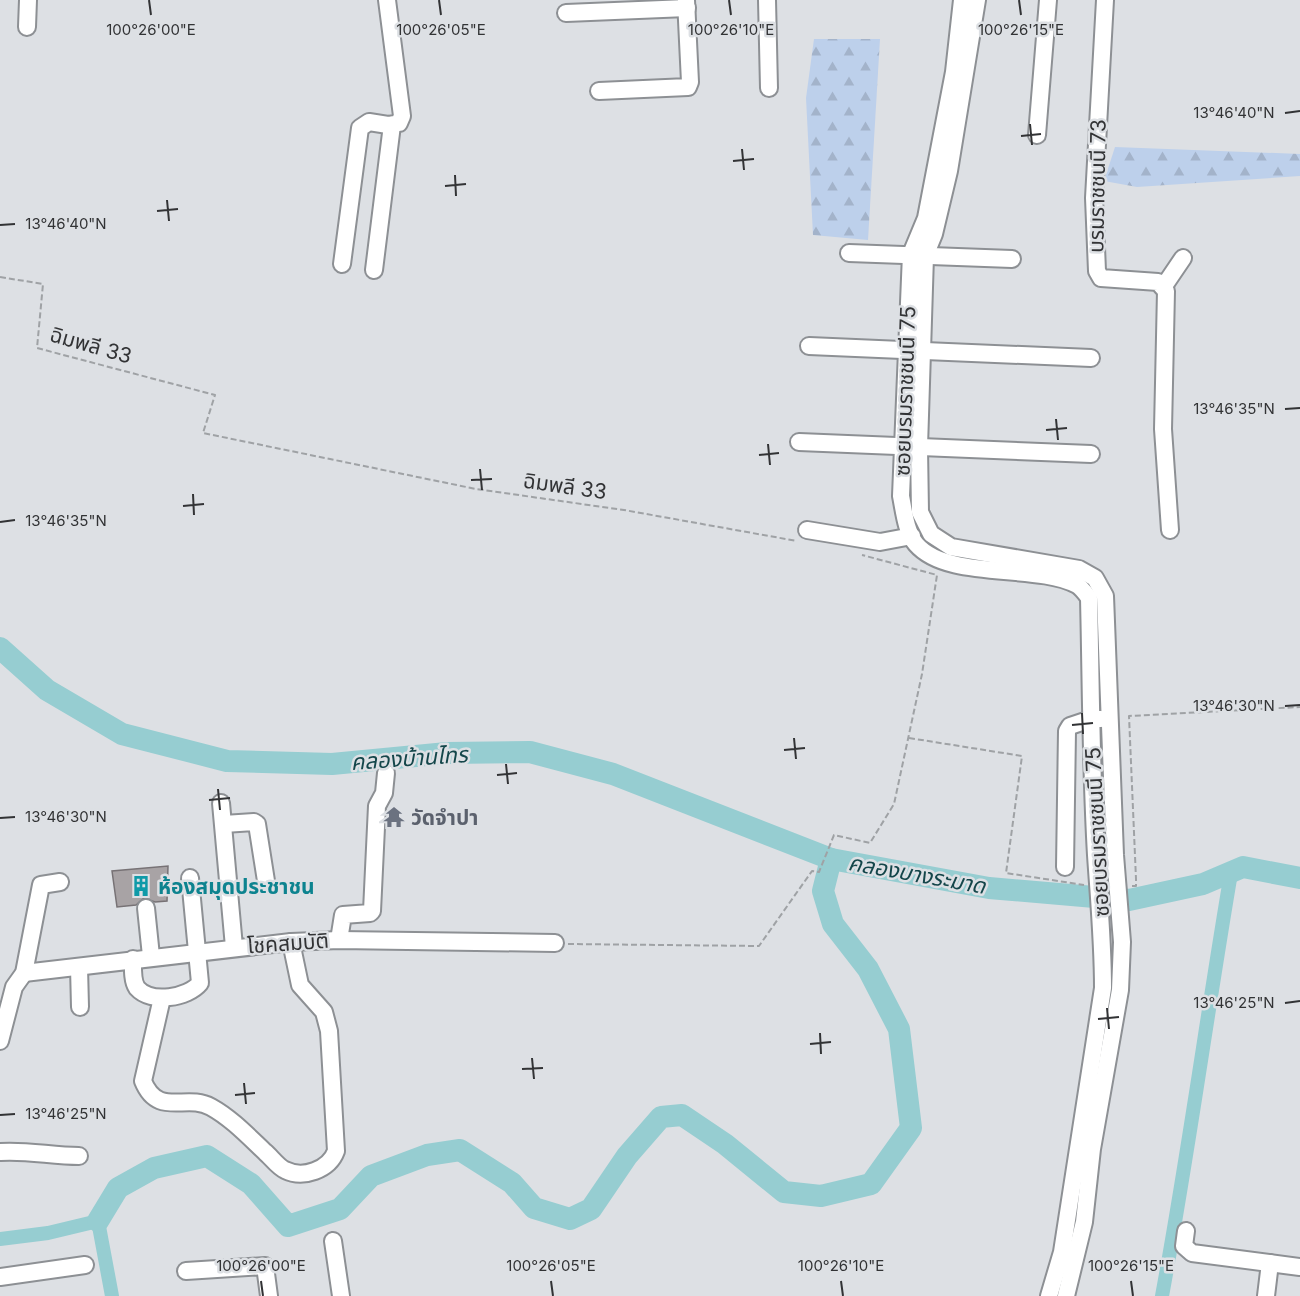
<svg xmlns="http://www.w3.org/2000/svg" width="1300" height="1296" font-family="Inter,'Noto Sans Thai',sans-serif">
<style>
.forest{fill:url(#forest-firs)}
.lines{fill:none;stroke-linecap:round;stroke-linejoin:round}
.canal{stroke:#96cdd1;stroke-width:14}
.river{stroke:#96cdd1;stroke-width:22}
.building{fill:#a8a3a5;stroke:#777275;stroke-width:1.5}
.minor-casing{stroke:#8d9094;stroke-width:20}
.path{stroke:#9fa2a5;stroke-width:2;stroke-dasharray:6 3;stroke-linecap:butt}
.minor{stroke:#fff;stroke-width:16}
.ticks{fill:none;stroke:#323335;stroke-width:2}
.labels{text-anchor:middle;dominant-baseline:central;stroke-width:5;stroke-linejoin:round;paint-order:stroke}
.street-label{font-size:21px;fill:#323335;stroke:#dde0e4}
.worship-label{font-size:21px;font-weight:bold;fill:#5b616d;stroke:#dde0e4;text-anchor:start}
.culture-label{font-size:21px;font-weight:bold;fill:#0d838f;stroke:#dde0e4;text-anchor:start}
.water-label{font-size:22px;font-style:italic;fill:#14464a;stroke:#dde0e4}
.ticks-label{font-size:15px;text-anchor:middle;fill:#323335;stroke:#dde0e4;stroke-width:5;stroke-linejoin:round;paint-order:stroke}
</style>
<defs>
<pattern id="forest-firs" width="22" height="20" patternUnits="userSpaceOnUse" patternTransform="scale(1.5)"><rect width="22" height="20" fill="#bdd0eb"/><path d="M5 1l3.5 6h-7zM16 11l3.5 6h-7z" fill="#a3b3ca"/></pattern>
</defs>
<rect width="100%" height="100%" fill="#dde0e4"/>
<g class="forest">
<path d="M814,39H880L868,240L813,235L806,98Z"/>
<path d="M1115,147L1300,154V176L1137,187L1104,181Z"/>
</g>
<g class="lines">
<g class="canal">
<path d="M0,1239L48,1233L98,1221L112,1296"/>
<path d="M1162,1296C1188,1156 1207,1014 1231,873"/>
</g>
<g class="river">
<path d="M0,648L47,690L122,734L227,761L332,764L447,753L530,752L613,774L831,859L989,888L1129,900L1203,884L1243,867L1300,878"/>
<path d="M98,1221L118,1188L154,1168L207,1156L251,1184L288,1226L340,1209L371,1176L427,1155L460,1150L512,1183L534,1208L570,1219L591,1209L627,1156L661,1117L682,1115L725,1144L784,1192L821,1196L871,1184L911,1128L899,1029L868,969L833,924L823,891L831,859"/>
</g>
</g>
<path class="building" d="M168,866L167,901L155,902L144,898L136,905L117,907L112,871Z"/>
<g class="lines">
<defs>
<g id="minor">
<path d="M767,0L769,88"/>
<path d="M962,0L954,72L926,218L911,254L901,496C904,511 906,532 916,544C948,581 1036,563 1077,585C1082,588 1086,594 1089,598C1091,684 1091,770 1096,855C1099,900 1103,943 1103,988L1062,1252L1049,1296"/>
<path d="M977,0L949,171L934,234L925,256L919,447L920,512L931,534L951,547L1079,569L1095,578L1105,596L1115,855L1122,942L1120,990L1092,1149L1084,1222L1066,1296"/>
<path d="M1105,0L1094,198L1097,271L1101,278L1158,282L1166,291L1163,429L1170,530"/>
<path d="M566,13L687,8"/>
<path d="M27,27L28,0"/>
<path d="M599,91L688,87L690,82L686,0"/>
<path d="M1037,135L1048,0"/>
<path d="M849,253L1012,259"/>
<path d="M342,264L360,128L369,122L388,125L399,123L402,116L387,0"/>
<path d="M374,270L392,125"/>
<path d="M1164,286L1183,258"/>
<path d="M809,346L1091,358"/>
<path d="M799,442L1091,454"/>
<path d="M807,530L880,542L912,536"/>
<path d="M221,803L234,947"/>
<path d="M224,824L254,822L257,824L266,881"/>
<path d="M1065,867L1067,731L1070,726L1091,719H1101"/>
<path d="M146,908L151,956"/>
<path d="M339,940L343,915L370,913L372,911L377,806L384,793L386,773"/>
<path d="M133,959C133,967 132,981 137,988C151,1004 188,998 200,983L190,878"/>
<path d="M79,967L80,1007"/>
<path d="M24,973L291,942L339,940L555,943"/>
<path d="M162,998L143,1081C158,1118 186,1093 211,1107C231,1118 248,1136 265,1152C271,1157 278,1167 285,1170C303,1179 329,1170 336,1151L329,1031L324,1012L300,985L291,942"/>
<path d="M0,1041L14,987L24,973L41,885L60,882"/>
<path d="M0,1152C27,1150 52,1156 79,1156"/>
<path d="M1186,1231L1184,1246L1192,1253L1300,1267"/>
<path d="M333,1241L341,1296"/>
<path d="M186,1271L265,1266L269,1296"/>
<path d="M0,1277L85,1265"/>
<path d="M1266,1296L1270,1263"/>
</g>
</defs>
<use href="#minor" class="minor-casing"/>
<g class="path">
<path d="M0,277L43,284L37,348L215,395L203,433L476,489L624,510L797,541"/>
<path d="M909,738L1022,756L1006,873L1084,885"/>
<path d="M1132,886H1136V879L1129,716L1300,707"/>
<path d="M568,944L759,946L812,871L819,872L834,835L870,843L894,804L922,674L937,575L862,555"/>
</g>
<use href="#minor" class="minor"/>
</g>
<path class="ticks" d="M149,0L151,15M439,0L441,15M729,0L731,15M1019,0L1021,15M1285,113L1300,111M1030,124L1032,145M1021,136L1041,134M742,149L744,170M733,161L754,159M455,175L456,196M445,186L466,184M167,200L169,221M157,211L178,209M0,225L15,224M1285,409L1300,408M1056,419L1058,440M1046,430L1067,428M768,444L770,465M759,455L779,453M480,469L482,490M471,480L492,479M193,494L194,515M183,506L204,504M0,522L15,520M1285,706L1300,705M1082,713L1083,734M1072,725L1093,723M794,738L796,759M784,750L805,748M506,764L508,784M497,775L517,773M218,789L220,810M209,800L230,798M0,818L15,817M1285,1003L1300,1001M1107,1008L1109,1029M1098,1019L1119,1017M820,1033L821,1054M810,1044L831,1042M532,1058L534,1079M522,1069L543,1068M244,1083L246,1104M235,1095L255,1093M0,1115L15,1114M261,1281L263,1296M551,1281L553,1296M841,1281L843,1296M1131,1281L1133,1296"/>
<defs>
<symbol id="temple-bare" viewBox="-9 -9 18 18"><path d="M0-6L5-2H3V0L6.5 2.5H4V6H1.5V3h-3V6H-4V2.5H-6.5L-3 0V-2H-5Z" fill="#6b7280" stroke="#dde0e4" stroke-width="2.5" paint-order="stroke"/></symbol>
<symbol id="building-bare" viewBox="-9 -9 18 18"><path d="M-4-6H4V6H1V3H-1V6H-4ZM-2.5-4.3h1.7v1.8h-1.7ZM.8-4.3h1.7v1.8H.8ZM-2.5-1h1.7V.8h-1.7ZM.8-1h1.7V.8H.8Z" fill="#0f9aa8" stroke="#dde0e4" stroke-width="2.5" paint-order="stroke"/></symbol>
</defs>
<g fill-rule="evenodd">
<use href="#temple-bare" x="379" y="802" width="30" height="30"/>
<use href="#building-bare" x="126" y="871" width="30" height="30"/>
</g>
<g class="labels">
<g class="street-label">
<text transform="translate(1097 186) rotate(-89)">บรมราชชนนี 73</text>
<text transform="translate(91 345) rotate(16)">ฉิมพลี 33</text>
<text transform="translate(905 391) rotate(-88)">ซอยบรมราชชนนี 75</text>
<text transform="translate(565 486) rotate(8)">ฉิมพลี 33</text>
<text transform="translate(1097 832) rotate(-93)">ซอยบรมราชชนนี 75</text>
<text transform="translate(288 943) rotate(-4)">โชคสมบัติ</text>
</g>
<g class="worship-label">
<text x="411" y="817">วัดจำปา</text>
</g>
<g class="culture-label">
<text x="158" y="886">ห้องสมุดประชาชน</text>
</g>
<g class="water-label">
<text transform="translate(409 758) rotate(-4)">คลองบ้านไทร</text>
<text transform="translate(917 874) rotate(10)">คลองบางระมาด</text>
</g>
</g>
<g class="ticks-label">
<text x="151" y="35">100°26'00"E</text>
<text x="441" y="35">100°26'05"E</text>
<text x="731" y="35">100°26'10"E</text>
<text x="1021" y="35">100°26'15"E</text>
<text x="1234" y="118">13°46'40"N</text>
<text x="66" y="229">13°46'40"N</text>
<text x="1234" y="414">13°46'35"N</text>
<text x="66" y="526">13°46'35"N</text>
<text x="1234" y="711">13°46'30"N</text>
<text x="66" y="822">13°46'30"N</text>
<text x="1234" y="1008">13°46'25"N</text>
<text x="66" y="1119">13°46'25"N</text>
<text x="261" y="1271">100°26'00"E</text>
<text x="551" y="1271">100°26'05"E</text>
<text x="841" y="1271">100°26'10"E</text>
<text x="1131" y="1271">100°26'15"E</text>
</g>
</svg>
